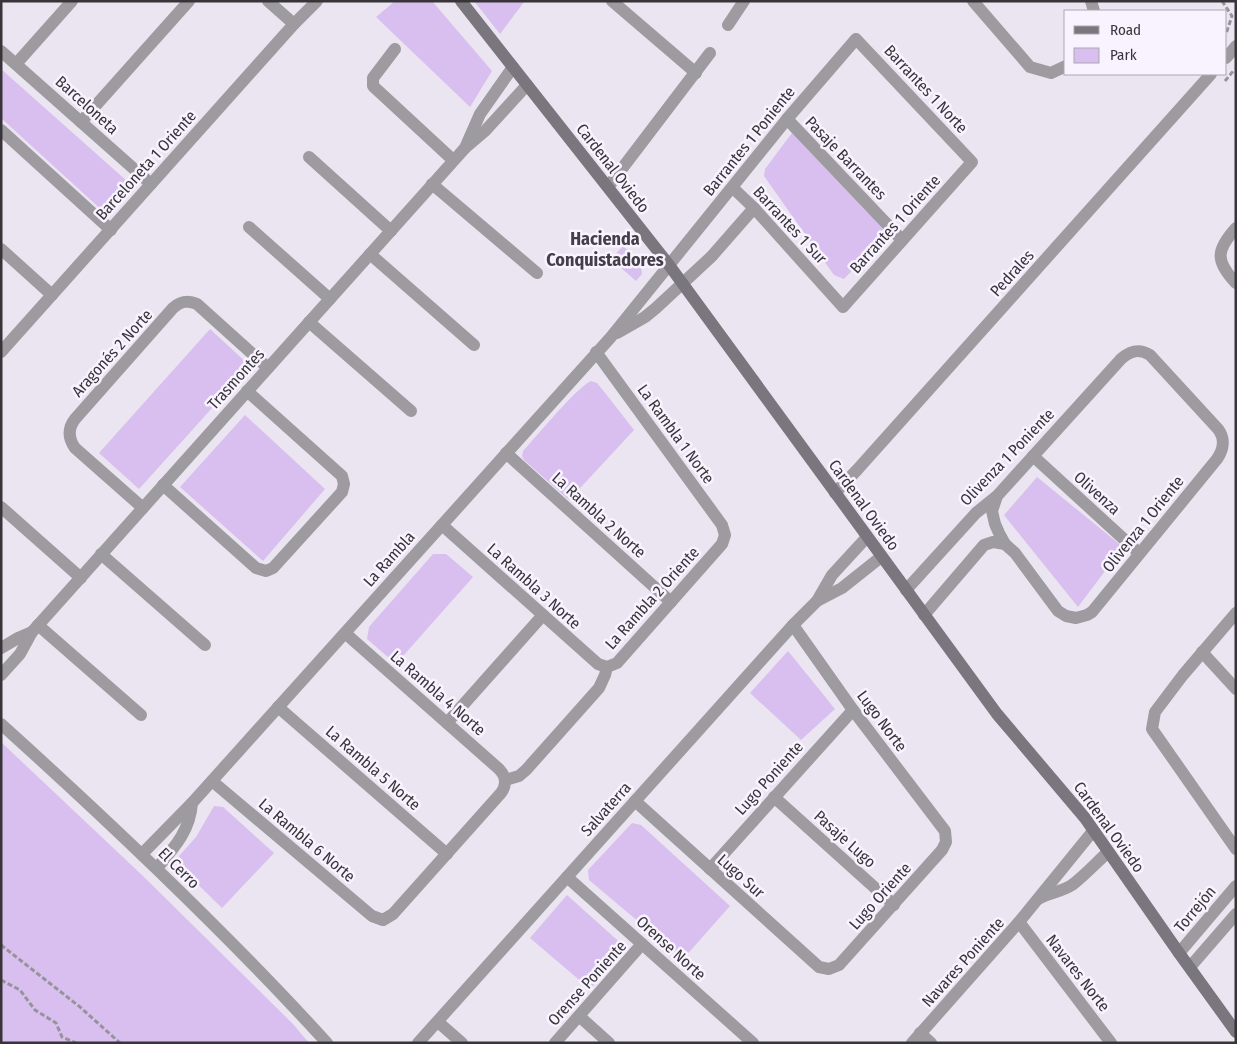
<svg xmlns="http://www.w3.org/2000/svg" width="1237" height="1044" font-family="'Fira Sans Condensed',sans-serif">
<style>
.green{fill:#d8bfef}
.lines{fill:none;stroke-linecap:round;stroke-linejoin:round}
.path{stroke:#97939b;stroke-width:3;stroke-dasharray:5 2.5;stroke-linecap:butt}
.street{stroke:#9d9b9f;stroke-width:12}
.secondary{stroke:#79767d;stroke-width:12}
.labels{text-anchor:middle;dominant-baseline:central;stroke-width:5;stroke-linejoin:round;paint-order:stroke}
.street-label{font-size:16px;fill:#373539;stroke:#f8f3fe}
.neighbourhood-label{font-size:18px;font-weight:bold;fill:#433e47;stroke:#f8f3fe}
</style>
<rect width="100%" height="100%" fill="#ebe5f1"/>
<g class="green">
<path d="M395,1H432L492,71L470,107L376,17Z"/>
<path d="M474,1H523L524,2L500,34Z"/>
<path d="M1,69L128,182L126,190L105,213L1,118Z"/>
<path d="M792,133L883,229L884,237L844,279L834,275L764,176L765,169Z"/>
<path d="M623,246L640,261L642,274L636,281L611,259Z"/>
<path d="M210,329L250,366L139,489L99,453Z"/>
<path d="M591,381L597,383L602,389L634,430L569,500L524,460L522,456L523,451C536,437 577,387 591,381Z"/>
<path d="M245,415L325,489L263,561L180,487Z"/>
<path d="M1037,477L1123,547L1078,607L1004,515Z"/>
<path d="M433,554H446L473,577L396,664L367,639L369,627Z"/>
<path d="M788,651L835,709L801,740L750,693Z"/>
<path d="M1,742L143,876L293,1024L309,1043H1Z"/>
<path d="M214,806L223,807L274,853L222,908L179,866V856L196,837Z"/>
<path d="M632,823L641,825L730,906L683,959L589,880L588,870Z"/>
<path d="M567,895L626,948L590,989L530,938Z"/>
</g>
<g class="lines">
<g class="path">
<path d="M1222,1L1232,16L1226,34"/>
<path d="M1225,81L1234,70"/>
<path d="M1,945L80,1007L120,1043"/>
<path d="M1,980L20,990L35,1010L56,1023L62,1037L76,1043"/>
</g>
<g class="street">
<path d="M268,1L294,24"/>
<path d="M612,1L696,73"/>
<path d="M973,1L1030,67L1051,73L1066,66"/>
<path d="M1091,1L1094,11"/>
<path d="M728,25L744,1"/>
<path d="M395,49L373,78V86L453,160"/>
<path d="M1,51L151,184"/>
<path d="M1226,58L1236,46"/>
<path d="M16,64L72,1"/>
<path d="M787,119L902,240"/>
<path d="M81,122L189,1"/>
<path d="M1,130L111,230"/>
<path d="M465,148L480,114L513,67"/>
<path d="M309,157L391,231"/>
<path d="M432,184L537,273"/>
<path d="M608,187L710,53"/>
<path d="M249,227L330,299"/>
<path d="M1236,228C1216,250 1215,261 1236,283"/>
<path d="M1,249L52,295"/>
<path d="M370,254L474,345"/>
<path d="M309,322L411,411"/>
<path d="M617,333L645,317L656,308L712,256L754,208"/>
<path d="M1,352L294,24L317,1"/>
<path d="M596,352L722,525L725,535L722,544L617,663L607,667"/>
<path d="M506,453L671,602"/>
<path d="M1033,456L1139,553"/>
<path d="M163,485L256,568L266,571L273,568L342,492L344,484L342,476L247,391"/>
<path d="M835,493L857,470L1211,74"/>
<path d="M1,507L81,578"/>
<path d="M143,508L75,448C68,438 68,428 75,419L173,308C181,301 188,300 197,304L268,368"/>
<path d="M442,525L598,664L607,667"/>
<path d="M101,554L205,645"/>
<path d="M906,590L976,513L997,496L1121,359C1130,351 1139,348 1150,355L1218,429C1225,438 1224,449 1217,459L1092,612L1087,615L1076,618L1066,616L1058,611L1015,553L1005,544L999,533L995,524L992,511L997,496"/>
<path d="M817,601L842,588L881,557"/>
<path d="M1236,613L1183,675L1155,712L1152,729L1236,849"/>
<path d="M924,615L984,545L993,542L1005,544"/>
<path d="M38,625L141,715"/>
<path d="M1,648L18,638L32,632"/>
<path d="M1202,652L1236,689"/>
<path d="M1,675L20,654L32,632L465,148L485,131L527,85"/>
<path d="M278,707L447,854"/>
<path d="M447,723L543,615"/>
<path d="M1,724C114,826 224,930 327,1043"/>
<path d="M505,780L519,776L526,770L599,688L605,675L607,667"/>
<path d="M212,781L372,916L383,920L393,914L501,793C507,785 506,776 499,769L345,633"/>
<path d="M774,797L894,905"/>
<path d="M635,801L819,967L829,969L839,965L942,850L946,842L945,831L853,710L793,625"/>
<path d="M142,854L192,803L611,337L787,119L856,39L972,162L843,307L754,208L733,188"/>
<path d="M157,868C174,848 190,831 192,803"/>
<path d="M710,869L853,710"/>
<path d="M567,877L753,1043"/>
<path d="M1038,899C1049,893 1061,892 1072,885C1085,875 1096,863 1108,852"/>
<path d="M1019,922L1111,1043"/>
<path d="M1179,953L1236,886"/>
<path d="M1190,967L1236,914"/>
<path d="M579,1016L609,1043"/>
<path d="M438,1022L462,1043"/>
<path d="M920,1033L931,1043"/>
<path d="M418,1043L793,625L817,601L832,575L867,537"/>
<path d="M555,1043L642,944"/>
<path d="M912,1043L1019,922L1093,831"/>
</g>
<path class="secondary" d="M461,1L669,265L997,714L1085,818L1179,953L1236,1032"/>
</g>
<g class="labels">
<g class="street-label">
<text transform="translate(926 89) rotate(47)">Barrantes 1 Norte</text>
<text transform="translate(87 105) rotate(42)">Barceloneta</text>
<text transform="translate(749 141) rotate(-51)">Barrantes 1 Poniente</text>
<text transform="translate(846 158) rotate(46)">Pasaje Barrantes</text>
<text transform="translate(146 165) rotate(-48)">Barceloneta 1 Oriente</text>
<text transform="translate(613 168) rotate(52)">Cardenal Oviedo</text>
<text transform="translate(895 224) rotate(-48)">Barrantes 1 Oriente</text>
<text transform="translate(790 225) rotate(47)">Barrantes 1 Sur</text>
<text transform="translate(1012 273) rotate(-48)">Pedrales</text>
<text transform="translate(112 353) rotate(-48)">Aragonés 2 Norte</text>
<text transform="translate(236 379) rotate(-48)">Trasmontes</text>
<text transform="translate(676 434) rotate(54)">La Rambla 1 Norte</text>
<text transform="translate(1007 457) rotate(-46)">Olivenza 1 Poniente</text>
<text transform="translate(1097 493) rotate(42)">Olivenza</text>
<text transform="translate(864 505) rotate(54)">Cardenal Oviedo</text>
<text transform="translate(599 515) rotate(42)">La Rambla 2 Norte</text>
<text transform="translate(1143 524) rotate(-51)">Olivenza 1 Oriente</text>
<text transform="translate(389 559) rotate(-48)">La Rambla</text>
<text transform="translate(534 586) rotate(42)">La Rambla 3 Norte</text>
<text transform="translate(652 598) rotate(-48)">La Rambla 2 Oriente</text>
<text transform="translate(438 693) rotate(41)">La Rambla 4 Norte</text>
<text transform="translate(882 721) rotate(53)">Lugo Norte</text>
<text transform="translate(373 768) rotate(41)">La Rambla 5 Norte</text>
<text transform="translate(769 778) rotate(-48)">Lugo Poniente</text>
<text transform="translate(606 809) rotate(-48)">Salvaterra</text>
<text transform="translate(1109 827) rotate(54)">Cardenal Oviedo</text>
<text transform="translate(845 839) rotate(42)">Pasaje Lugo</text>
<text transform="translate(307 840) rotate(40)">La Rambla 6 Norte</text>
<text transform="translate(179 868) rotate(45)">El Cerro</text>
<text transform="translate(741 876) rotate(42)">Lugo Sur</text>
<text transform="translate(880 896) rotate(-48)">Lugo Oriente</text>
<text transform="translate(1195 909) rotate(-50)">Torrejón</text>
<text transform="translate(671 948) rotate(42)">Orense Norte</text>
<text transform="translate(963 962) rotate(-48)">Navares Poniente</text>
<text transform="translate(1078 973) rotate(52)">Navares Norte</text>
<text transform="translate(587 983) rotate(-48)">Orense Poniente</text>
</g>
<g class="neighbourhood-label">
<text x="605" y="239">Hacienda<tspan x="605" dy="21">Conquistadores</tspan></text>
</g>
</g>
<rect width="1237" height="1044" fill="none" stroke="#373539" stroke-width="5"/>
<rect x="1064" y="10" width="162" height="65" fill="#f8f3fe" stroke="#aba7af"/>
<rect x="1074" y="26" width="25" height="8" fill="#79767d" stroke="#aba7af"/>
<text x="1110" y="35" font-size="15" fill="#373539">Road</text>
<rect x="1074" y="48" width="25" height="15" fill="#d8bfef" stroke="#aba7af"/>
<text x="1110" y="60" font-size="15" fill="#373539">Park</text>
</svg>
